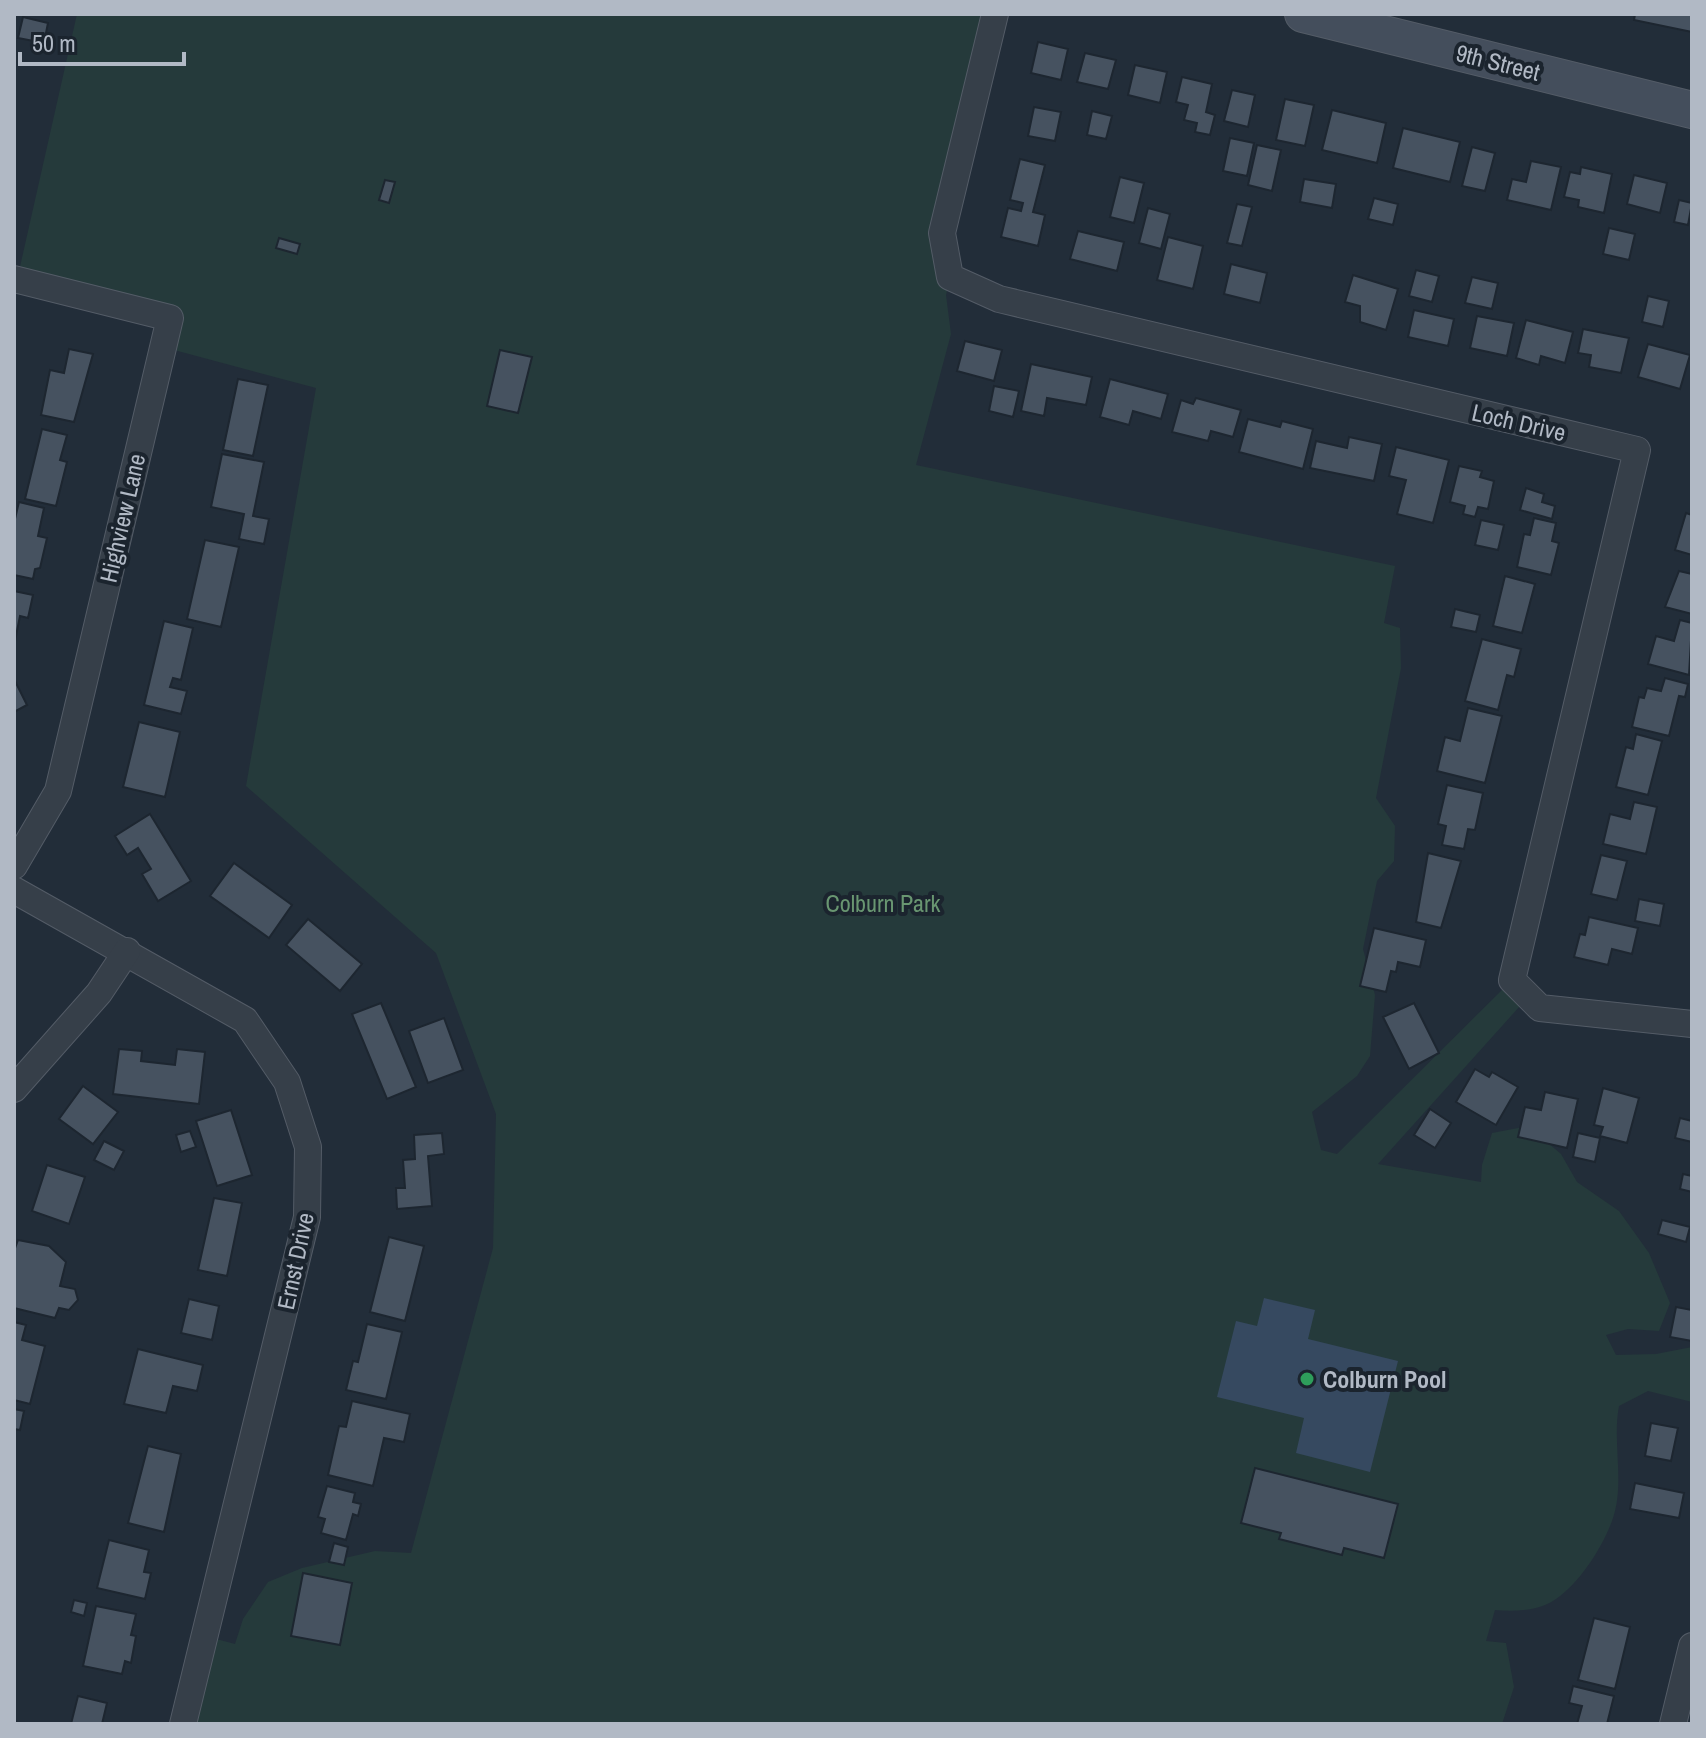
<svg xmlns="http://www.w3.org/2000/svg" width="1706" height="1738" font-family="'Archivo Narrow',sans-serif">
<style>
.green{fill:#253a3b}
.water{fill:#364960}
.building{fill:#465260;stroke:#1d2630;stroke-width:2}
.lines{fill:none;stroke-linecap:round;stroke-linejoin:round}
.street-casing{stroke:#545c67;stroke-width:28}
.secondary-casing{stroke:#545c67;stroke-width:38}
.street{stroke:#363f49;stroke-width:26}
.secondary{stroke:#444e5c;stroke-width:36}
.leisure-dot{fill:#2e9e5b;stroke:#1b242e;stroke-width:3}
.labels{text-anchor:middle;dominant-baseline:central;stroke-width:8;stroke-linejoin:round;paint-order:stroke}
.street-label{font-size:24px;fill:#b1b9c5;stroke:#1b242e}
.park-label{font-size:24px;fill:#699671;stroke:#1b242e}
.poi-label{font-size:24px;font-weight:bold;fill:#b1b9c5;stroke:#1b242e;text-anchor:start}
</style>
<rect width="100%" height="100%" fill="#222d39"/>
<path class="green" d="M77,14H995L942,233L950,277L946,295L951,334L916,465L1395,566L1384,623L1400,628L1401,668L1376,798L1395,826L1394,861L1377,881L1363,949L1375,995L1370,1056L1357,1076L1312,1112L1321,1150L1337,1154L1512,980L1529,996L1378,1164L1481,1182L1482,1165L1492,1133L1528,1126L1561,1154L1577,1182L1619,1211L1649,1253L1670,1303L1659,1331L1628,1329L1606,1335L1616,1355L1656,1354L1692,1347V1402L1648,1391L1619,1406C1612,1443 1625,1482 1613,1518C1604,1545 1580,1583 1556,1599C1539,1611 1514,1612 1495,1610L1486,1641L1506,1643L1514,1687L1502,1724H183L205,1636L235,1644L243,1619L268,1582L302,1568L375,1551L411,1553L493,1248L496,1114L436,953L246,786L316,388L163,347L169,318L17,280Z"/>
<path class="water" d="M1264,1298L1315,1310L1308,1339L1398,1361L1370,1472L1296,1453L1304,1418L1217,1397L1236,1321L1257,1326Z"/>
<g class="building">
<path d="M1635,14H1692V32L1634,20Z"/>
<path d="M23,17L48,23L44,43L18,38Z"/>
<path d="M1038,42L1068,49L1061,80L1031,73Z"/>
<path d="M1085,53L1116,60L1108,89L1077,82Z"/>
<path d="M1135,65L1167,72L1160,103L1128,95Z"/>
<path d="M1182,77L1212,84L1206,112L1215,115L1210,135L1195,132L1197,123L1184,120L1188,105L1176,102Z"/>
<path d="M1232,90L1255,95L1248,127L1224,121Z"/>
<path d="M1285,99L1314,105L1305,146L1276,140Z"/>
<path d="M1034,107L1061,112L1055,141L1028,136Z"/>
<path d="M1332,110L1386,123L1377,163L1322,150Z"/>
<path d="M1092,111L1112,116L1106,139L1087,135Z"/>
<path d="M1403,128L1460,142L1450,182L1393,168Z"/>
<path d="M1230,138L1254,143L1247,176L1223,171Z"/>
<path d="M1257,145L1281,150L1272,191L1248,185Z"/>
<path d="M1472,147L1495,153L1485,191L1462,186Z"/>
<path d="M1020,159L1045,165L1033,212L1045,215L1038,246L1001,237L1008,208L1021,211L1023,203L1010,200Z"/>
<path d="M1531,161L1561,167L1551,210L1507,200L1512,179L1526,182Z"/>
<path d="M1581,167L1612,174L1604,213L1578,207L1579,200L1564,197L1570,172L1580,174Z"/>
<path d="M1634,175L1667,183L1660,213L1627,204Z"/>
<path d="M1120,177L1144,183L1134,223L1110,217Z"/>
<path d="M1304,179L1336,184L1332,208L1300,202Z"/>
<path d="M385,180L395,182L389,203L379,200Z"/>
<path d="M1374,198L1398,204L1393,225L1368,219Z"/>
<path d="M1679,200L1692,203L1688,225L1674,222Z"/>
<path d="M1237,204L1252,207L1242,246L1227,243Z"/>
<path d="M1148,208L1170,214L1161,249L1139,243Z"/>
<path d="M1609,228L1635,234L1629,260L1603,254Z"/>
<path d="M1078,231L1124,242L1117,271L1070,259Z"/>
<path d="M1168,237L1203,246L1193,289L1157,280Z"/>
<path d="M279,238L300,244L297,254L276,248Z"/>
<path d="M1231,264L1267,273L1260,303L1224,294Z"/>
<path d="M1416,270L1439,276L1432,302L1409,296Z"/>
<path d="M1353,275L1398,289L1386,330L1360,322V306L1345,302Z"/>
<path d="M1472,277L1498,283L1492,309L1465,303Z"/>
<path d="M1648,296L1669,301L1663,327L1642,322Z"/>
<path d="M1414,310L1454,319L1448,346L1408,337Z"/>
<path d="M1477,316L1514,323L1507,356L1470,348Z"/>
<path d="M1526,320L1573,332L1565,363L1541,356L1539,365L1516,358Z"/>
<path d="M1583,329L1629,338L1621,373L1589,367L1591,355L1578,353Z"/>
<path d="M965,341L1002,350L994,381L957,371Z"/>
<path d="M1648,344L1690,355L1680,389L1638,377Z"/>
<path d="M69,349L93,354L74,422L41,415L50,370L64,373Z"/>
<path d="M500,350L532,357L518,413L487,406Z"/>
<path d="M1031,364L1092,377L1086,405L1047,398L1044,416L1021,411Z"/>
<path d="M238,379L268,385L253,456L223,450Z"/>
<path d="M1110,379L1168,394L1161,419L1133,411L1129,425L1100,417Z"/>
<path d="M994,386L1019,391L1013,417L989,411Z"/>
<path d="M1196,398L1241,410L1233,437L1211,431L1208,441L1172,432L1181,400L1193,404Z"/>
<path d="M1248,419L1280,427L1282,421L1313,429L1303,469L1239,452Z"/>
<path d="M42,429L67,435L60,460L67,462L56,506L25,499Z"/>
<path d="M1349,437L1382,444L1374,481L1310,468L1316,441L1347,448Z"/>
<path d="M1396,447L1449,460L1433,523L1397,514L1406,480L1389,476Z"/>
<path d="M222,454L264,462L253,516L269,519L264,544L239,539L244,514L211,507Z"/>
<path d="M1459,466L1482,471L1480,477L1494,481L1488,509L1478,507L1475,517L1463,514L1465,506L1450,502Z"/>
<path d="M1526,488L1544,494L1542,502L1555,506L1552,519L1520,510Z"/>
<path d="M19,502L44,508L38,536L47,538L40,568L35,569L33,579L14,575V523Z"/>
<path d="M1686,513L1692,515V555L1675,550Z"/>
<path d="M1534,518L1556,523L1552,541L1559,543L1551,575L1517,567L1524,534L1530,535Z"/>
<path d="M1481,520L1504,525L1498,550L1475,545Z"/>
<path d="M205,540L239,547L221,627L187,619Z"/>
<path d="M1679,571L1692,574V614L1665,607Z"/>
<path d="M1505,576L1535,584L1522,633L1493,626Z"/>
<path d="M14,591L33,595L28,618L20,616L14,646Z"/>
<path d="M1455,609L1480,615L1476,632L1451,627Z"/>
<path d="M1680,620L1692,623L1689,675L1648,664L1656,636L1674,641Z"/>
<path d="M164,621L193,628L181,680L173,678L170,687L187,691L181,714L144,705Z"/>
<path d="M1482,639L1521,649L1514,677L1507,675L1498,710L1465,701Z"/>
<path d="M1665,678L1688,684L1685,697L1679,696L1669,736L1632,727L1639,697L1644,698L1647,688L1661,691Z"/>
<path d="M14,679L27,705L14,712Z"/>
<path d="M1468,708L1502,716L1485,783L1437,771L1445,737L1460,741Z"/>
<path d="M139,722L180,732L165,797L123,787Z"/>
<path d="M1636,734L1662,741L1648,795L1616,787L1626,747L1633,749Z"/>
<path d="M1447,785L1483,793L1475,830L1468,829L1464,849L1442,845L1446,826L1438,824Z"/>
<path d="M1634,802L1657,807L1646,854L1603,844L1610,814L1630,819Z"/>
<path d="M150,814L191,881L158,901L142,874L151,869L138,848L127,855L115,836Z"/>
<path d="M1428,853L1461,861L1441,928L1416,922Z"/>
<path d="M1601,855L1627,861L1617,900L1591,894Z"/>
<path d="M234,863L292,905L269,938L210,896Z"/>
<path d="M1639,899L1664,904L1660,926L1635,921Z"/>
<path d="M1589,917L1638,928L1632,954L1612,949L1608,965L1574,957L1580,934L1585,935Z"/>
<path d="M308,919L362,964L340,991L286,945Z"/>
<path d="M1374,928L1426,940L1420,967L1398,962L1396,972L1391,971L1386,992L1360,986Z"/>
<path d="M381,1003L416,1087L387,1099L352,1014Z"/>
<path d="M1414,1003L1439,1053L1409,1069L1383,1017Z"/>
<path d="M444,1018L463,1070L428,1083L409,1031Z"/>
<path d="M119,1049L142,1051L141,1061L175,1065L177,1049L205,1052L199,1104L113,1094Z"/>
<path d="M1475,1069L1489,1077L1492,1072L1518,1087L1496,1125L1456,1102Z"/>
<path d="M83,1086L118,1112L93,1144L59,1119Z"/>
<path d="M1603,1088L1639,1098L1627,1143L1600,1136L1603,1127L1594,1125Z"/>
<path d="M1545,1092L1578,1099L1567,1148L1518,1137L1525,1107L1541,1110Z"/>
<path d="M1430,1109L1451,1123L1435,1148L1414,1135Z"/>
<path d="M231,1110L252,1175L217,1186L196,1121Z"/>
<path d="M1680,1118L1692,1121V1142L1675,1138Z"/>
<path d="M190,1131L196,1147L181,1152L176,1135Z"/>
<path d="M442,1133L444,1154L428,1156L432,1206L397,1209L396,1188H405L403,1160L415,1159L414,1135Z"/>
<path d="M1578,1133L1600,1138L1595,1162L1573,1157Z"/>
<path d="M104,1141L124,1151L114,1170L94,1160Z"/>
<path d="M47,1165L85,1177L69,1224L32,1211Z"/>
<path d="M1683,1174L1692,1176V1192L1680,1189Z"/>
<path d="M214,1198L242,1203L227,1276L198,1270Z"/>
<path d="M1662,1220L1690,1227L1686,1242L1658,1234Z"/>
<path d="M389,1237L424,1246L405,1321L370,1312Z"/>
<path d="M18,1240L49,1246L66,1262L60,1286L75,1289L78,1300L69,1310L59,1308L55,1318L14,1308V1251Z"/>
<path d="M189,1299L219,1306L212,1340L181,1333Z"/>
<path d="M1676,1307L1692,1310V1341L1670,1337Z"/>
<path d="M14,1322L26,1325L22,1340L45,1346L30,1404L14,1400Z"/>
<path d="M367,1324L402,1332L386,1399L346,1390L353,1361L358,1362Z"/>
<path d="M138,1349L203,1365L197,1391L173,1386L166,1413L124,1404Z"/>
<path d="M352,1401L410,1414L404,1442L384,1438L373,1486L328,1475L339,1426L346,1427Z"/>
<path d="M14,1409L24,1411L20,1430L14,1429Z"/>
<path d="M1651,1423L1678,1428L1671,1461L1645,1456Z"/>
<path d="M148,1446L181,1454L164,1532L128,1523Z"/>
<path d="M1255,1468L1398,1504L1384,1558L1344,1548L1342,1555L1279,1539L1281,1533L1241,1523Z"/>
<path d="M1635,1483L1684,1493L1679,1518L1630,1509Z"/>
<path d="M327,1486L355,1493L353,1502L361,1504L358,1516L353,1514L346,1540L321,1533L325,1519L318,1517Z"/>
<path d="M109,1540L149,1550L144,1572L151,1573L145,1599L97,1588Z"/>
<path d="M334,1543L348,1547L344,1565L329,1562Z"/>
<path d="M303,1573L352,1583L340,1645L291,1636Z"/>
<path d="M74,1600L87,1603L84,1616L71,1612Z"/>
<path d="M96,1606L136,1614L131,1635L136,1636L131,1663L125,1661L122,1674L83,1666Z"/>
<path d="M1594,1618L1630,1627L1615,1689L1578,1680Z"/>
<path d="M1573,1686L1614,1696L1607,1724H1577L1582,1706L1569,1703Z"/>
<path d="M78,1696L107,1703L102,1724H71Z"/>
</g>
<g class="lines">
<defs>
<g id="street">
<path d="M995,14L942,233L950,277L999,299L1637,450L1512,980L1540,1008L1692,1024"/>
<path d="M14,279L170,318L58,791L14,866"/>
<path d="M14,890L245,1020L287,1082L308,1147L307,1217L183,1724"/>
<path d="M14,1089L99,993L127,951"/>
<path d="M1673,1724L1692,1646"/>
</g>
<path id="secondary" d="M1303,14L1692,110"/>
</defs>
<use href="#street" class="street-casing"/>
<use href="#secondary" class="secondary-casing"/>
<use href="#street" class="street"/>
<use href="#secondary" class="secondary"/>
</g>
<circle class="leisure-dot" cx="1307" cy="1379" r="8"/>
<g class="labels">
<g class="street-label">
<text transform="translate(1498 62) rotate(14)">9th Street</text>
<text transform="translate(1519 422) rotate(13)">Loch Drive</text>
<text transform="translate(122 518) rotate(-77)">Highview Lane</text>
<text transform="translate(295 1261) rotate(-78)">Ernst Drive</text>
</g>
<g class="park-label">
<text x="883" y="903">Colburn Park</text>
</g>
<g class="poi-label">
<text x="1323" y="1379">Colburn Pool</text>
</g>
</g>
<rect width="1706" height="1738" fill="none" stroke="#b1b9c5" stroke-width="32"/>
<path d="M20 52v12h164v-12" fill="none" stroke="#b1b9c5" stroke-width="4"/>
<text x="32" y="52" font-size="24" fill="#b1b9c5" stroke="#1b242e" stroke-width="6" paint-order="stroke">50 m</text>
</svg>
